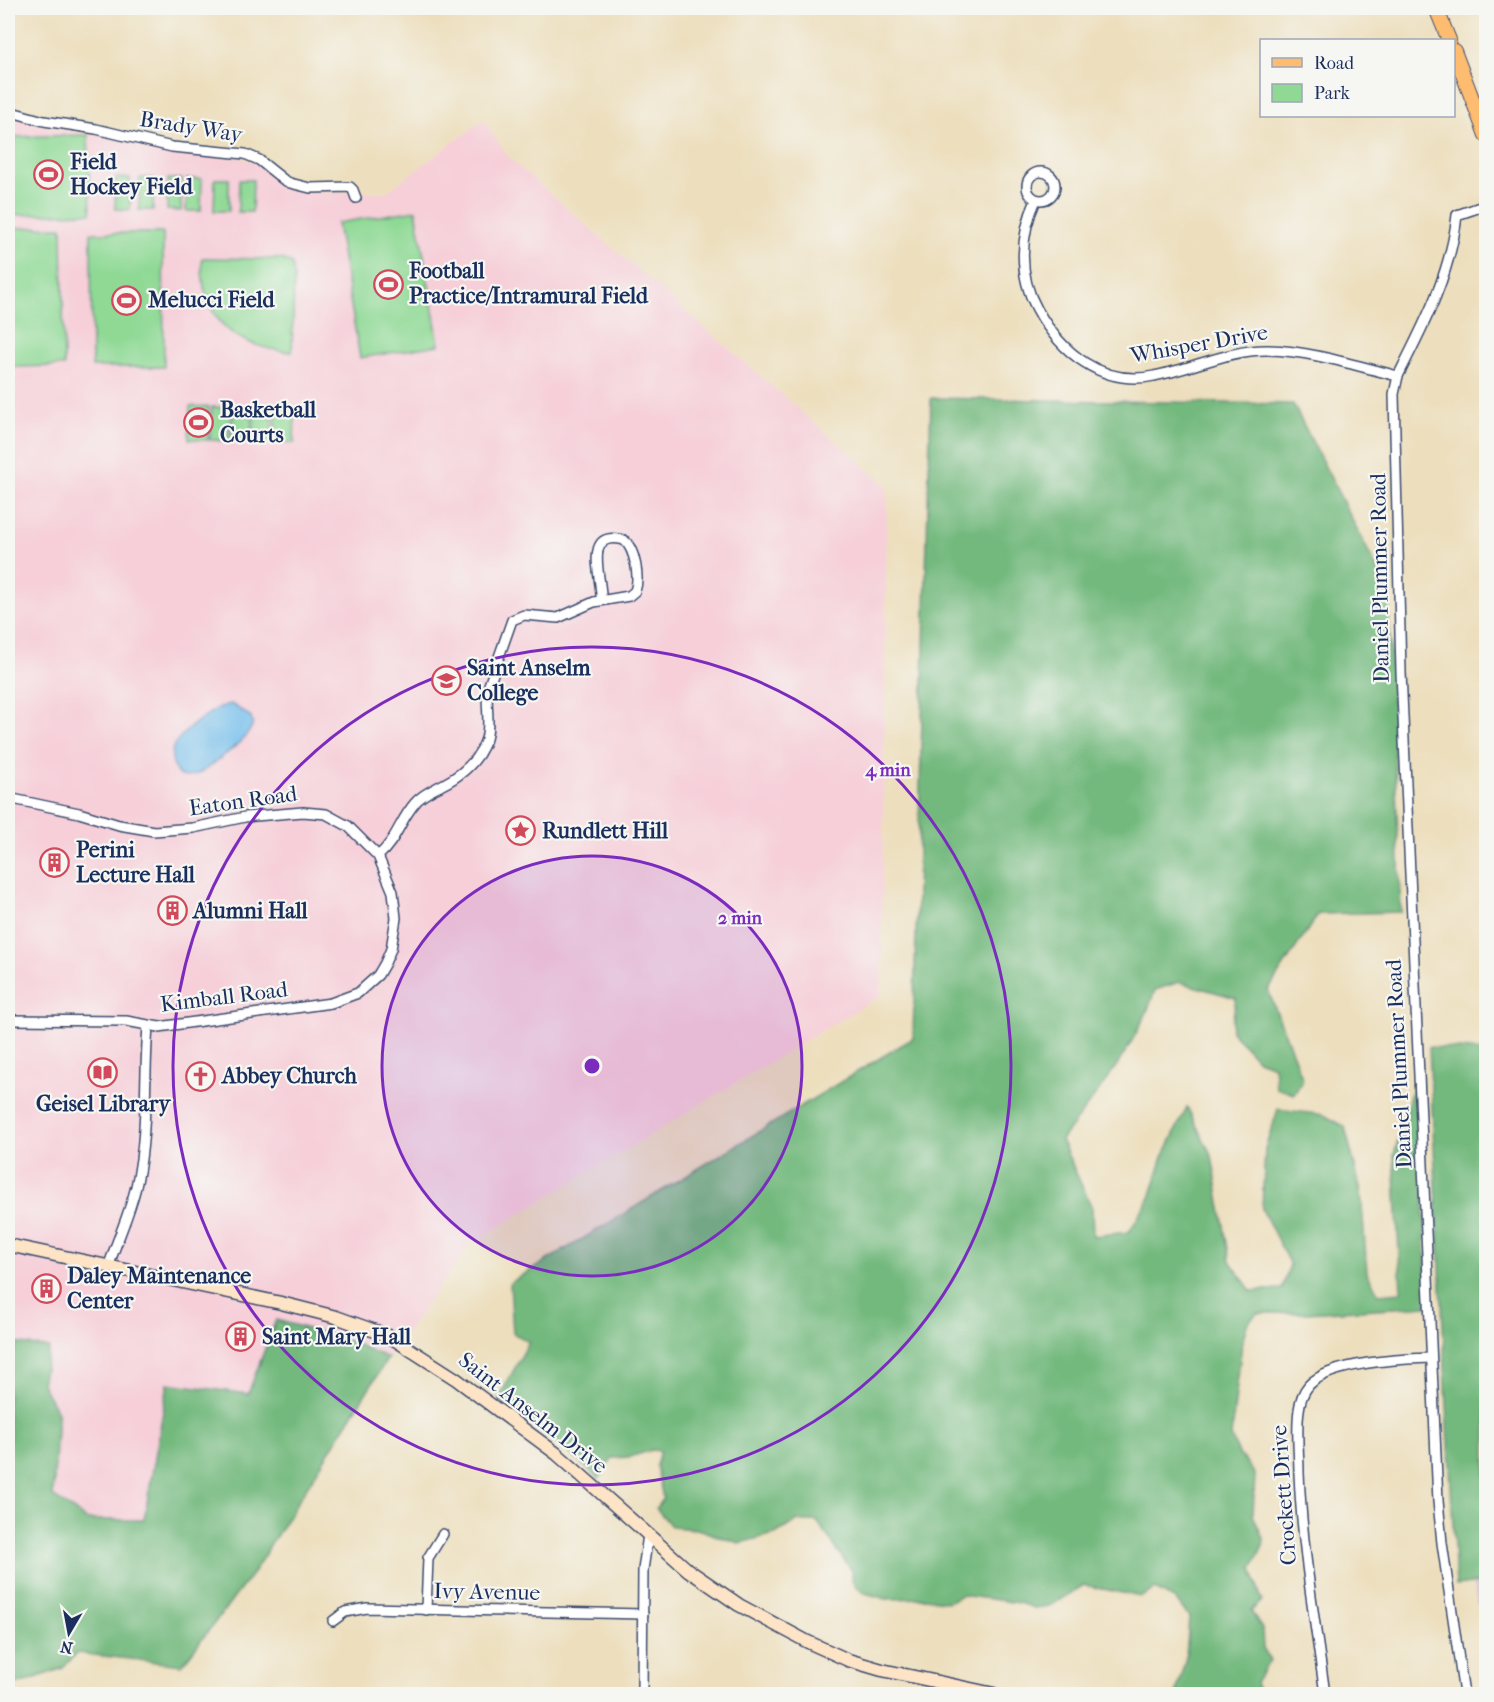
<svg xmlns="http://www.w3.org/2000/svg" width="1494" height="1702" font-family="'IM FELL French Canon',serif">
<style>
.built{fill:#f6cfd9}
.industrial{fill:#d1bdcb}
.green{fill:#8fd995;stroke:#55847a;stroke-width:1.5}
.forest{fill:#73b97e;stroke:#47746e;stroke-width:1.5}
.water{fill:#73beec;stroke:#4776a5;stroke-width:1.5}
.lines{fill:none;stroke-linecap:round;stroke-linejoin:round}
.street-casing{stroke:#3a496c;stroke-width:12}
.secondary-casing{stroke:#3a496c;stroke-width:15}
.primary-casing{stroke:#3a496c;stroke-width:16}
.street{stroke:#fff;stroke-width:9}
.secondary{stroke:#fee4c6;stroke-width:12}
.primary{stroke:#fdbc70;stroke-width:14}
.ring{fill:none;stroke:#7b2cbf;stroke-width:3}
.labels{text-anchor:middle;dominant-baseline:central;stroke-width:4.5;stroke-linejoin:round;paint-order:stroke}
.street-label{font-size:22px;fill:#1b2f5e;stroke:#f6f6f2}
.poi-label{font-size:22px;font-weight:bold;fill:#1b2f5e;stroke:#f6f6f2;text-anchor:start}
.centre{fill:#7b2cbf;stroke:#f6f6f2;stroke-width:3}
.ring-label{font-size:18px;text-anchor:middle;font-weight:bold;fill:#7b2cbf;stroke:#f6f6f2;stroke-width:4.5;stroke-linejoin:round;paint-order:stroke}
</style>
<rect width="100%" height="100%" fill="#f6f6f2"/>
<filter id="ink" filterUnits="userSpaceOnUse"><feTurbulence type="fractalNoise" baseFrequency=".0167" numOctaves="2"/><feDisplacementMap in="SourceGraphic" scale="12" xChannelSelector="R" yChannelSelector="G"/><feConvolveMatrix kernelMatrix="1 2 1 2 8 2 1 2 1" color-interpolation-filters="sRGB"/></filter>
<filter id="wash" filterUnits="userSpaceOnUse"><feTurbulence type="fractalNoise" baseFrequency=".008" numOctaves="4" result="noise"/><feDisplacementMap in="SourceGraphic" scale="24" xChannelSelector="R" yChannelSelector="G"/><feGaussianBlur stdDeviation="1.35" result="paint"/><feColorMatrix in="noise" values="0 0 0 0 0 0 0 0 0 0 0 0 0 0 0 0 0 1.4 0 .05"/><feComposite in="paint" operator="in"/></filter>
<g filter="url(#wash)">
<rect width="100%" height="100%" fill="#eddfbe"/>
<path class="built" d="M8,115L54,129L105,137L193,156L236,157L252,161L266,169L280,185L307,192H387L483,120L509,158L887,486L881,995L470,1244L388,1358L253,1573L8,1506Z"/>
<path class="industrial" d="M1486,1582V1636L1472,1584Z"/>
<g class="green">
<path d="M88,135L91,213L8,215V137Z"/>
<path d="M116,178H130V210L115,209Z"/>
<path d="M140,178H154L153,210H139Z"/>
<path d="M168,179H182L181,211L167,210Z"/>
<path d="M187,179H202L201,211H186Z"/>
<path d="M215,179H229V211H214Z"/>
<path d="M239,180H253L252,212H238Z"/>
<path d="M416,210L439,345L360,358L337,223Z"/>
<path d="M62,227L64,366L8,367V228Z"/>
<path d="M91,233H163L164,367H92Z"/>
<path d="M202,258L282,259L292,264L294,278L292,352C234,347 200,320 202,258Z"/>
<path d="M190,406L209,407L208,440L189,439Z"/>
<path d="M212,407L231,408L229,441L210,440Z"/>
<path d="M233,408H252L251,442L232,441Z"/>
<path d="M254,408L273,409L272,442L253,441Z"/>
<path d="M276,409L295,410L294,443L275,442Z"/>
</g>
<g class="forest">
<path d="M931,398L1293,404L1388,590L1401,912L1318,914L1268,990L1303,1080L1294,1094L1276,1088L1274,1066L1258,1060L1231,1031L1236,998L1179,982L1155,990C1137,1046 1096,1094 1061,1140L1092,1208L1093,1236L1129,1232L1150,1198L1163,1157L1187,1107L1212,1156L1230,1261L1251,1291L1282,1289L1290,1265L1262,1209L1265,1149L1278,1109L1324,1115L1345,1127L1361,1191L1367,1273L1379,1294L1401,1292L1394,1155L1420,1059L1427,1306L1305,1313H1257L1247,1324L1242,1343L1231,1436L1239,1454L1255,1474L1253,1515L1264,1540L1263,1546L1252,1569L1262,1601L1251,1611L1262,1629L1263,1649L1270,1660L1256,1682L1259,1694H1176L1186,1657L1189,1617L1176,1600L1155,1589L1141,1597L1084,1585L1049,1606L1034,1608L1019,1603L961,1595L948,1602L926,1598L886,1599L862,1592L852,1581V1571L817,1521H797L775,1534L739,1543L697,1529L672,1527L656,1508L663,1498L656,1465L660,1451L652,1450L630,1457L612,1458L599,1479L564,1448L498,1399L529,1342L513,1333L510,1283L913,1038Z"/>
<path d="M1429,1047L1486,1051V1582L1456,1586Z"/>
<path d="M276,1320L344,1339L388,1358L253,1573L182,1665L77,1653L63,1668L8,1688V1342L49,1348L42,1384L58,1413L53,1496L87,1520H144L168,1383L248,1394Z"/>
</g>
<path class="water" d="M231,704L250,716L253,723C249,737 231,750 219,759C209,768 181,789 174,767C172,761 171,754 173,748C179,733 215,706 231,704Z"/>
</g>
<g filter="url(#ink)">
<g class="lines">
<defs>
<g id="street">
<path d="M8,111L44,121L96,129L172,147L245,154L259,160L284,180L290,183L310,188L350,187L353,190L356,198"/>
<circle cx="1041" cy="186" r="14"/>
<path d="M1036,200C1020,235 1018,275 1037,309C1060,352 1103,387 1154,376C1193,369 1229,349 1269,350C1313,351 1356,366 1398,376"/>
<path d="M8,798L79,813L119,825L154,831L193,828L245,817L303,812L326,814L348,826L378,856L393,892L396,918L391,949L385,963L378,975L358,993L331,1003L159,1027L126,1021L8,1020"/>
<path d="M378,856C396,841 400,820 415,803C422,794 433,790 442,785C462,775 479,760 486,739C491,721 485,705 488,688L512,620L524,615L558,618L594,602L629,596L635,591C640,578 635,549 624,540C581,529 603,579 601,600"/>
<path d="M109,1265C118,1237 131,1211 137,1182C148,1131 144,1078 148,1026"/>
<path d="M426,1610L428,1558L443,1534"/>
<path d="M333,1621L345,1612L367,1608L643,1614"/>
<path d="M642,1694L643,1570L648,1535"/>
<path d="M1325,1694C1315,1621 1302,1548 1299,1473C1299,1453 1296,1430 1299,1410C1300,1401 1303,1392 1309,1385C1331,1362 1400,1359 1431,1358"/>
<path d="M1464,1694L1442,1543L1438,1501L1401,672L1394,394L1398,376C1424,325 1451,273 1457,215L1486,205"/>
</g>
<path id="secondary" d="M8,1245L281,1303L336,1317L389,1336L456,1379L557,1454L688,1570L739,1605L808,1642L848,1660L882,1670L994,1694"/>
<g id="primary">
<path d="M1436,8L1449,40"/>
<path d="M1454,51L1486,135"/>
</g>
</defs>
<use href="#street" class="street-casing"/>
<use href="#secondary" class="secondary-casing"/>
<use href="#primary" class="primary-casing"/>
<use href="#street" class="street"/>
<use href="#secondary" class="secondary"/>
<use href="#primary" class="primary"/>
</g>
</g>
<circle cx="592" cy="1066" r="210" fill="#7b2cbf" fill-opacity=".12"/>
<g class="ring">
<circle cx="592" cy="1066" r="210"/>
<circle cx="592" cy="1066" r="419"/>
</g>
<defs>
<symbol id="stadium-ring" viewBox="-11 -11 22 22"><circle r="9.5" fill="#f6f6f2" stroke="#d1495b" stroke-width="1.5"/><path d="M0-5a6.5 5 0 1 0 0 10a6.5 5 0 1 0 0-10ZM-3.5-1.8h7v3.6h-7Z" fill="#d1495b"/></symbol>
<symbol id="university-ring" viewBox="-11 -11 22 22"><circle r="9.5" fill="#f6f6f2" stroke="#d1495b" stroke-width="1.5"/><path d="M0-5L7-2L0 1L-7-2ZM-4 1L0 2.5L4 1V4Q0 6-4 4Z" fill="#d1495b"/></symbol>
<symbol id="sight-ring" viewBox="-11 -11 22 22"><circle r="9.5" fill="#f6f6f2" stroke="#d1495b" stroke-width="1.5"/><path d="M0-6L1.8-2.2L6-1.7L2.9 1.2L3.7 5.4L0 3.3L-3.7 5.4L-2.9 1.2L-6-1.7L-1.8-2.2Z" fill="#d1495b"/></symbol>
<symbol id="building-ring" viewBox="-11 -11 22 22"><circle r="9.5" fill="#f6f6f2" stroke="#d1495b" stroke-width="1.5"/><path d="M-4-6H4V6H1V3H-1V6H-4ZM-2.5-4.3h1.7v1.8h-1.7ZM.8-4.3h1.7v1.8H.8ZM-2.5-1h1.7V.8h-1.7ZM.8-1h1.7V.8H.8Z" fill="#d1495b"/></symbol>
<symbol id="library-ring" viewBox="-11 -11 22 22"><circle r="9.5" fill="#f6f6f2" stroke="#d1495b" stroke-width="1.5"/><path d="M-6-4Q-3-5.5-.7-3.5V5Q-3 3-6 4ZM6-4Q3-5.5 .7-3.5V5Q3 3 6 4Z" fill="#d1495b"/></symbol>
<symbol id="church-ring" viewBox="-11 -11 22 22"><circle r="9.5" fill="#f6f6f2" stroke="#d1495b" stroke-width="1.5"/><path d="M-1.2-6h2.4v3.5h3.3v2.4h-3.3V6h-2.4V-.1h-3.3v-2.4h3.3Z" fill="#d1495b"/></symbol>
</defs>
<g fill-rule="evenodd">
<use href="#stadium-ring" x="32" y="158" width="33" height="33"/>
<use href="#stadium-ring" x="372" y="268" width="33" height="33"/>
<use href="#stadium-ring" x="110" y="284" width="33" height="33"/>
<use href="#stadium-ring" x="182" y="406" width="33" height="33"/>
<use href="#university-ring" x="430" y="664" width="33" height="33"/>
<use href="#sight-ring" x="504" y="814" width="33" height="33"/>
<use href="#building-ring" x="38" y="846" width="33" height="33"/>
<use href="#building-ring" x="156" y="894" width="33" height="33"/>
<use href="#library-ring" x="86" y="1056" width="33" height="33"/>
<use href="#church-ring" x="184" y="1060" width="33" height="33"/>
<use href="#building-ring" x="30" y="1272" width="33" height="33"/>
<use href="#building-ring" x="224" y="1320" width="33" height="33"/>
</g>
<g class="labels">
<g class="street-label">
<text transform="translate(191 127) rotate(9)">Brady Way</text>
<text transform="translate(1199 344) rotate(-10)">Whisper Drive</text>
<text transform="translate(1380 578) rotate(-91)">Daniel Plummer Road</text>
<text transform="translate(243 801) rotate(-8)">Eaton Road</text>
<text transform="translate(224 997) rotate(-7)">Kimball Road</text>
<text transform="translate(1399 1064) rotate(-93)">Daniel Plummer Road</text>
<text transform="translate(533 1413) rotate(38)">Saint Anselm Drive</text>
<text transform="translate(1284 1495) rotate(-94)">Crockett Drive</text>
<text transform="translate(487 1592) rotate(1)">Ivy Avenue</text>
</g>
<g class="poi-label">
<text x="70" y="162">Field<tspan x="70" dy="25">Hockey Field</tspan></text>
<text x="409" y="271">Football<tspan x="409" dy="25">Practice/Intramural Field</tspan></text>
<text x="148" y="300">Melucci Field</text>
<text x="220" y="410">Basketball<tspan x="220" dy="25">Courts</tspan></text>
<text x="467" y="668">Saint Anselm<tspan x="467" dy="25">College</tspan></text>
<text x="542" y="831">Rundlett Hill</text>
<text x="76" y="850">Perini<tspan x="76" dy="25">Lecture Hall</tspan></text>
<text x="193" y="911">Alumni Hall</text>
<text x="222" y="1076">Abbey Church</text>
<text x="103" y="1104" text-anchor="middle">Geisel Library</text>
<text x="67" y="1276">Daley Maintenance<tspan x="67" dy="25">Center</tspan></text>
<text x="262" y="1337">Saint Mary Hall</text>
</g>
</g>
<circle cx="592" cy="1066" r="9" class="centre"/>
<g class="ring-label">
<text x="888" y="776">4 min</text>
<text x="740" y="924">2 min</text>
</g>
<rect width="1494" height="1702" fill="none" stroke="#f6f6f2" stroke-width="30"/>
<rect x="1260" y="39" width="195" height="78" fill="#f6f6f2" stroke="#9ea6b7" stroke-width="1.5"/>
<rect x="1272" y="58" width="30" height="9" fill="#fdbc70" stroke="#9ea6b7" stroke-width="1.5"/>
<text x="1314" y="69" font-size="18" fill="#1b2f5e">Road</text>
<rect x="1272" y="84" width="30" height="18" fill="#8fd995" stroke="#9ea6b7" stroke-width="1.5"/>
<text x="1314" y="99" font-size="18" fill="#1b2f5e">Park</text>
<g transform="translate(69 1633) rotate(190)" stroke="#f6f6f2" stroke-width="4.5" paint-order="stroke">
<path d="M0-4.5L10 22L0 15L-10 22Z" fill="#1b2f5e"/>
<text y="-9" font-size="16" font-weight="bold" text-anchor="middle" fill="#1b2f5e">N</text>
</g>
</svg>
